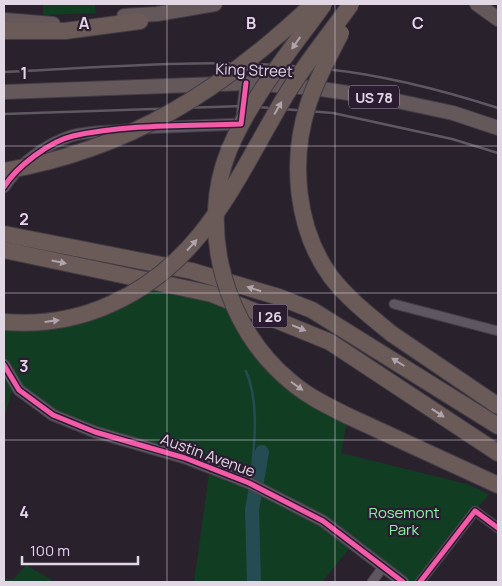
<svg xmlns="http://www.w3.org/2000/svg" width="502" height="586" font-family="Manrope,sans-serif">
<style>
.green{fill:#113e22}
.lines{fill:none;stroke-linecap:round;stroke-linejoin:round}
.stream{stroke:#254b53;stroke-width:2.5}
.river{stroke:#254b53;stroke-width:14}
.minor-casing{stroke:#433c46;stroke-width:11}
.tertiary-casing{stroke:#433c46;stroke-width:13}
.primary-casing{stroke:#433c46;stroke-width:16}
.motorway-casing{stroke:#433c46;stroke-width:18}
.minor{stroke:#5e5761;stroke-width:9}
.tertiary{stroke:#5e5761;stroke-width:11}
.primary{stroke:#64585a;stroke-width:14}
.motorway{stroke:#6a5b59;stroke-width:16}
.rail{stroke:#5e5860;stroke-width:2.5}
.motorway-bridge-casing{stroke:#433c46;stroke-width:18;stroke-linecap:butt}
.motorway-bridge{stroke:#6a5b59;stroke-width:16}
.cycleway-casing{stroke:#2b1c31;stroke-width:8}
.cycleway{stroke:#f35aa7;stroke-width:5}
.oneway{fill:#b1a5ad}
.grid{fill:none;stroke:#e1d7e5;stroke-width:1;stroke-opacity:0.55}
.labels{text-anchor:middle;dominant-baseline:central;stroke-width:4.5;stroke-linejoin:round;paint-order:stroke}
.shield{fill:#2b1c31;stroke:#aa9faf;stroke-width:1}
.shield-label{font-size:14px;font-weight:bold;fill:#e1d7e5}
.street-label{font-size:15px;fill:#e1d7e5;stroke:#2b1c31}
.park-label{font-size:15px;fill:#86f5a4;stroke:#2b1c31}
.grid-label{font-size:16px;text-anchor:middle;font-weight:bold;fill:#e1d7e5;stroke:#2b1c31;stroke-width:4.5;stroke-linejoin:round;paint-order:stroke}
</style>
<rect width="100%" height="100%" fill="#29212c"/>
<g class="green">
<path d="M43,4H95L96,13L43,15Z"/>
<path d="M153,282L233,302L260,350L348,416L341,453L467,484L489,494L420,582H403L353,544L322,582H194L210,467L53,415L14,383L4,419V324L42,323Z"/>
<path d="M26,565L55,582H4V579H14Z"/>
</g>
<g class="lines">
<g class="stream">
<path d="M246,371C260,404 254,446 251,481"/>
<path d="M250,582V486"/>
</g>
<path class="river" d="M254,582L252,510L262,452"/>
<defs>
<g id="minor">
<path d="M394,304L498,331"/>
<path d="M372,582L383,567"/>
<path d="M420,582L475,511L498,528"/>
</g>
<g id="tertiary">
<path d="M144,128L241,124L246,83"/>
<path d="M4,187C18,165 46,144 71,136C88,131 109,132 126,130"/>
<path d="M4,365L19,390L53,415L95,432L185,458L249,483L323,521L403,582"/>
</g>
<g id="primary">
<path d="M477,4L498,19"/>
<path d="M124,16L157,14L215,4"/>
<path d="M4,20L53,24"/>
<path d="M4,92L246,83L314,88L383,98L453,113L498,128"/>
</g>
<g id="motorway">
<path d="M4,31H65L140,21"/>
<path d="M4,234L192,271L279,297L312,310L498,426"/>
<path d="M4,250L212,294L330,342L498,453"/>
<path d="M392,334L498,406"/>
<path d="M348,416L498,485"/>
</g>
</defs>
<use href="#minor" class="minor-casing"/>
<use href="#tertiary" class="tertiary-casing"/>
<use href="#primary" class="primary-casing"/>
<use href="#motorway" class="motorway-casing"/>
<use href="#minor" class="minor"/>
<use href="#tertiary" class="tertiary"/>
<use href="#primary" class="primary"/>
<use href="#motorway" class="motorway"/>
<g class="rail">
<path d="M4,72C110,67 219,57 325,69C384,75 442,90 498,108"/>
<path d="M4,114L243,106L333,113L452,139L498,153"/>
</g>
<defs>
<g id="motorway-bridge">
<path d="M324,4C291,50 251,97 229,150C197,228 225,328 290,381C307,396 328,406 348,416"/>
<path d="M341,33C329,56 316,80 308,105C290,161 296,229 331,277C348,299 370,316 392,334"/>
<path d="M4,171C130,149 221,91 313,4"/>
<path d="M4,322C42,325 76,320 111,304C203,263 235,181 283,100C303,66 329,35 351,4"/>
</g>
</defs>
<use href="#motorway-bridge" class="motorway-bridge-casing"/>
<use href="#motorway-bridge" class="motorway-bridge"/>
<defs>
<g id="cycleway">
<path d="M4,187C16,167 50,141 73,136C127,124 186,126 241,124L246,83"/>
<path d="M4,365L19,390L53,415L95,432L185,458L249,483L323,521L403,582"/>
<path d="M420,582L475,511L498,528"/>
</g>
</defs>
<use href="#cycleway" class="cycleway-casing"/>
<use href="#cycleway" class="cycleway"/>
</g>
<defs><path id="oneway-solid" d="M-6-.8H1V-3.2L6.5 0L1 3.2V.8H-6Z" transform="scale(1.25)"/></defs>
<g class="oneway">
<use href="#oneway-solid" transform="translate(296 43) rotate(125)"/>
<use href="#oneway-solid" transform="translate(278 108) rotate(-60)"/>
<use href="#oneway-solid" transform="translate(192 245) rotate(-48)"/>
<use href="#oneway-solid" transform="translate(59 262) rotate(12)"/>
<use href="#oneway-solid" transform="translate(254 289) rotate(-163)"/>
<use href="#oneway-solid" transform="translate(52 321) rotate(-7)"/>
<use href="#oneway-solid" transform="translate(299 328) rotate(22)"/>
<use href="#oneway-solid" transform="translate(398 362) rotate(-148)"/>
<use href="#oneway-solid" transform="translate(297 386) rotate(35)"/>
<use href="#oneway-solid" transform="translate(438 413) rotate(33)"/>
</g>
<path class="grid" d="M167,4V582M335,4V582M4,146H498M4,293H498M4,440H498"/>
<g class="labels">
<g class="shield">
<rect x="349" y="85.5" width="50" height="23" rx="4"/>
<rect x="252.5" y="304.5" width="35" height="23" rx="4"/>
</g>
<g class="shield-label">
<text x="374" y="97">US 78</text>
<text x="270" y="316">I 26</text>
</g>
<g class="street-label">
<text transform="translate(254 70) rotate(2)">King Street</text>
<text transform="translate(208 455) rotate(20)">Austin Avenue</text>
</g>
<g class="park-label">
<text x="404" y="512">Rosemont<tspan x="404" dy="17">Park</tspan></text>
</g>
</g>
<g class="grid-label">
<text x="84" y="29">A</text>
<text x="251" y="29">B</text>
<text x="418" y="29">C</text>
<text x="24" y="79">1</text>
<text x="24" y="225">2</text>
<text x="24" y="372">3</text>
<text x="24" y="518">4</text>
</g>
<rect width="502" height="586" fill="none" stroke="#e1d7e5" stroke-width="10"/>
<path d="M22 556v8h116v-8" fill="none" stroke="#e1d7e5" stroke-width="2.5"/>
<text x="30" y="556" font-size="15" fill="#e1d7e5" stroke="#2b1c31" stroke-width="4" paint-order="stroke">100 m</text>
</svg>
